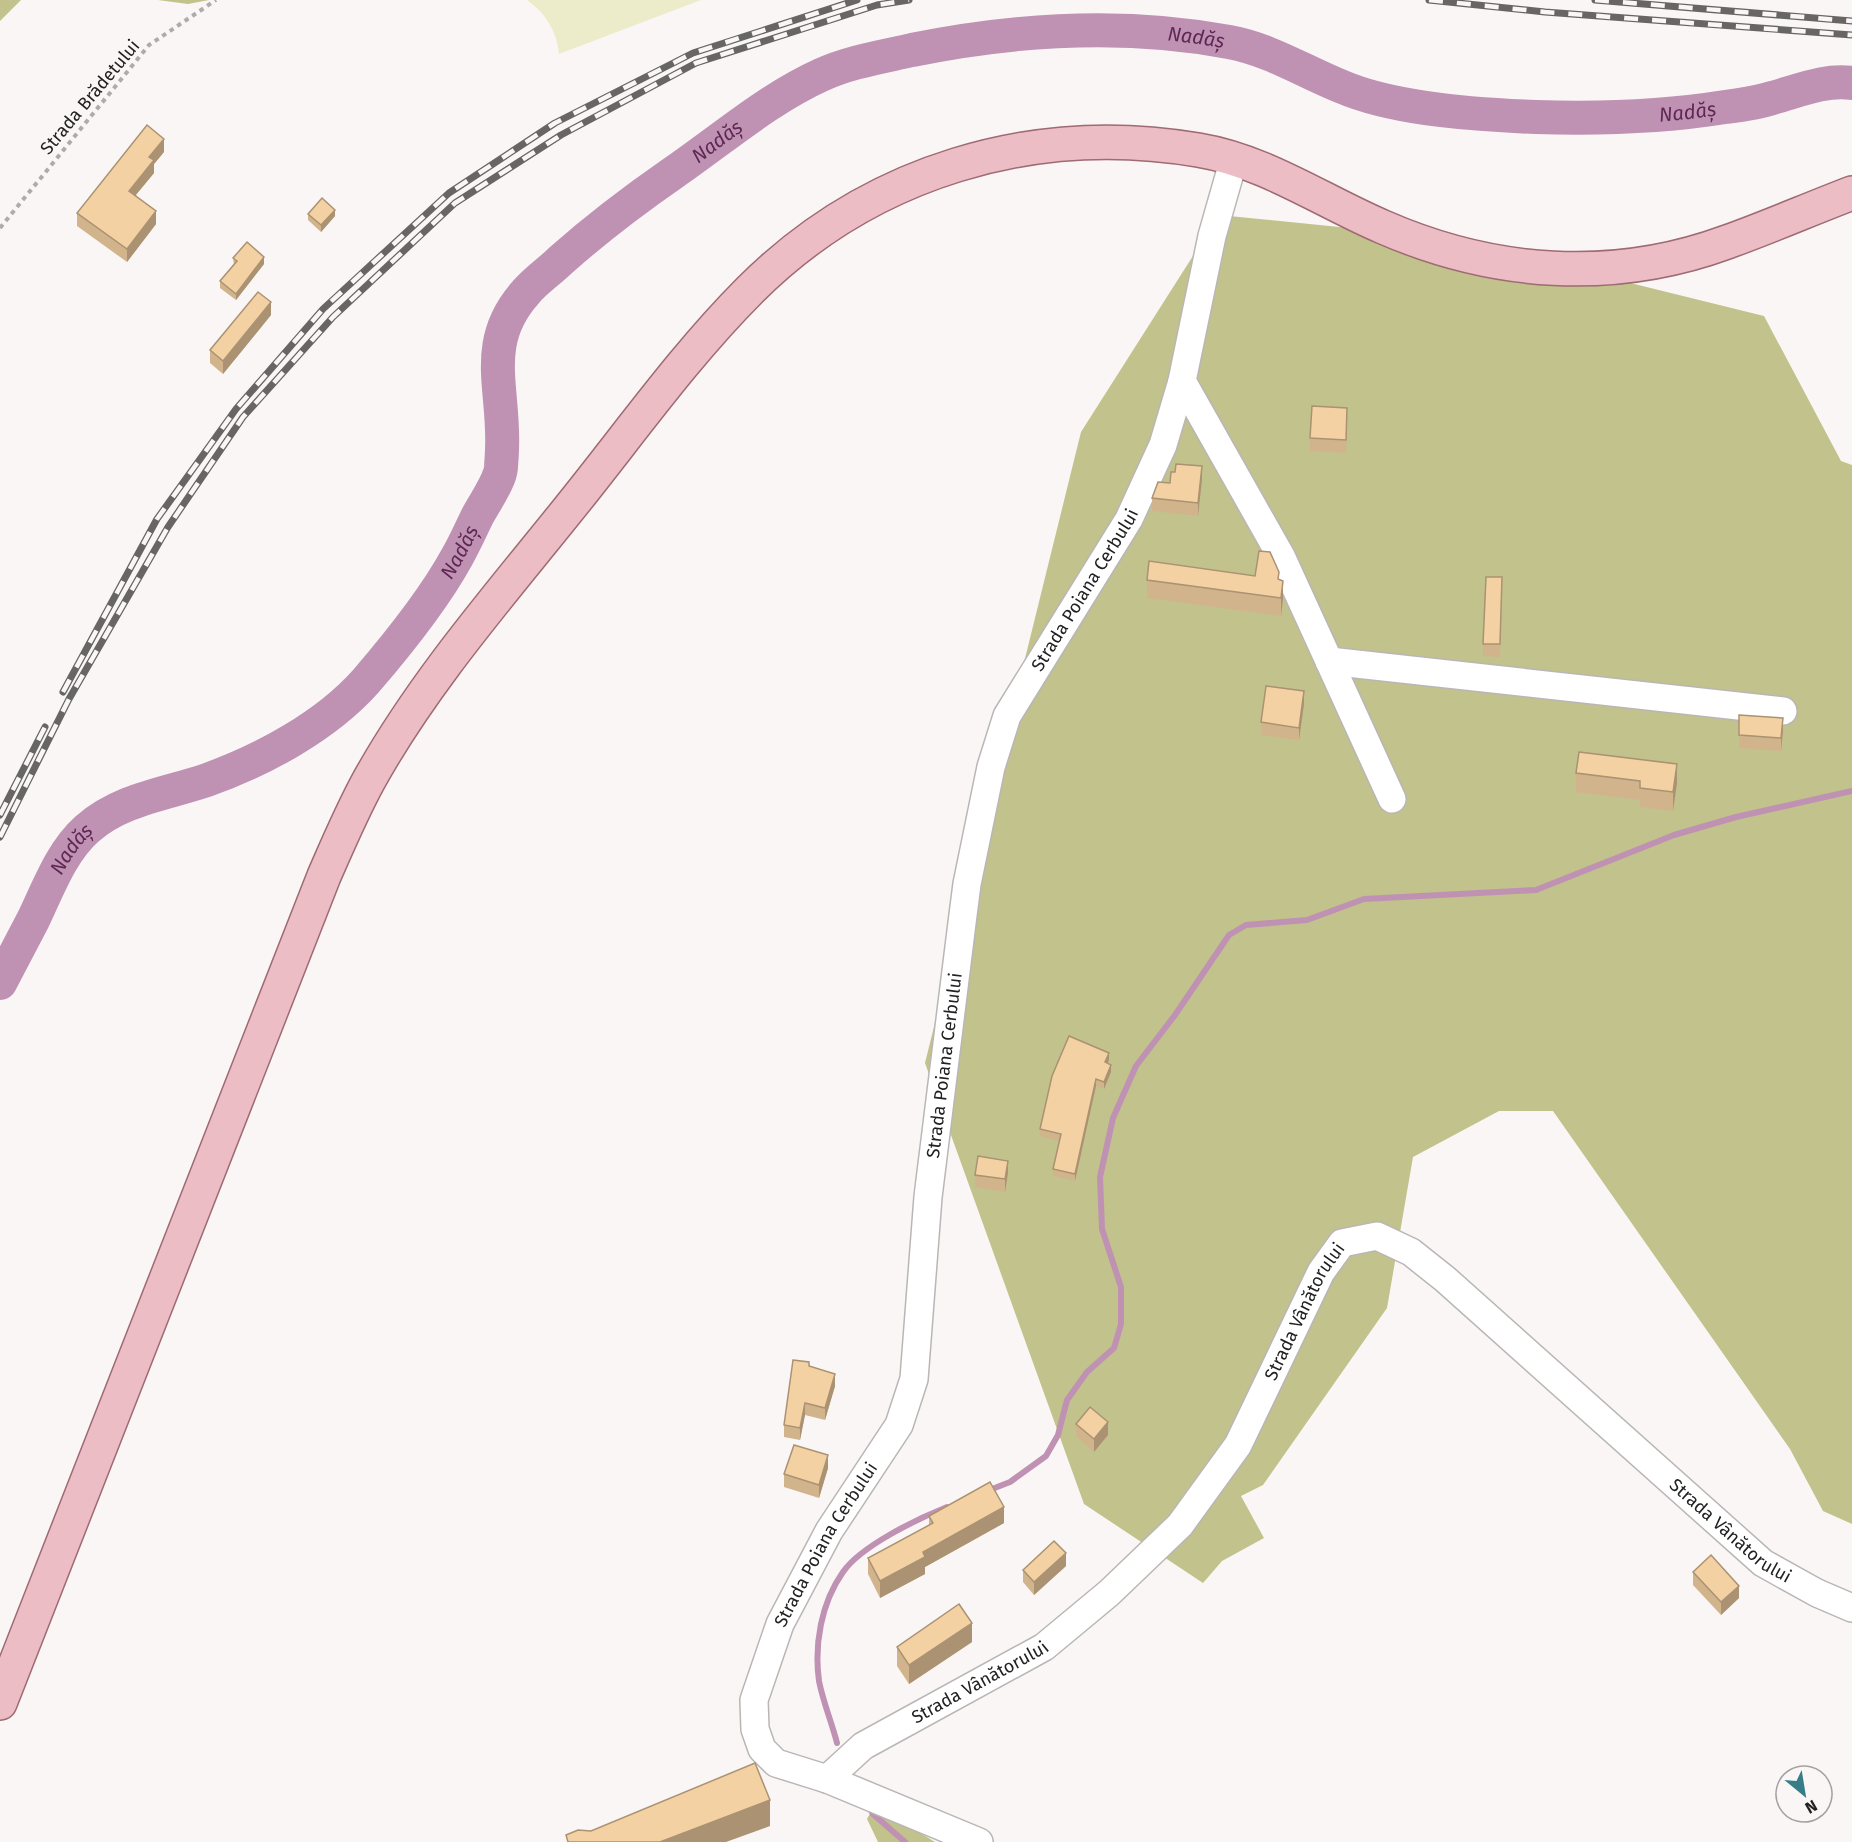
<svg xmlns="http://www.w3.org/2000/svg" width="1852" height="1842" font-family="'Fira Sans',sans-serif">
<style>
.green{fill:#ececca}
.forest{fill:#c2c28c}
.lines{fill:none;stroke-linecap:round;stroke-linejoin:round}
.stream{stroke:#bf92b3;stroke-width:6}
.river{stroke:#bf92b3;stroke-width:34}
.minor-casing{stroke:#bab6b5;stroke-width:30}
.major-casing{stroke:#9e6a73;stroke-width:36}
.path{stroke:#aeabab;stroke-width:4;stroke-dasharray:4.5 4.5;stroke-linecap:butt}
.minor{stroke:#fff;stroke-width:27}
.major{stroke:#edbdc5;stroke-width:33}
.rail-casing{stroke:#686665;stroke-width:7}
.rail{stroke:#faf6f5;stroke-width:4.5;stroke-dasharray:14;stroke-linecap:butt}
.wall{fill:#d1b48c}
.shaded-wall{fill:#aa9272}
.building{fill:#f3d1a3;stroke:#aa9272;stroke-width:1.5}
.labels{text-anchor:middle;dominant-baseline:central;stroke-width:5;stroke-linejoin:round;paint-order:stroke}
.street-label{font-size:18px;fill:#232222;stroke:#faf6f5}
.water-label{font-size:20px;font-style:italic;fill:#5f2754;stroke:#faf6f5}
</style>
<rect width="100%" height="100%" fill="#faf6f5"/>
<path class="green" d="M527,0H701L559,54C557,32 546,13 527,0Z"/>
<g class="forest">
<path d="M0,0H21L0,21Z"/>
<path d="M158,0H209L188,4Z"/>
<path d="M1219,215L1448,238L1764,316L1841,461L1852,465V1524L1823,1511L1790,1449L1553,1111H1499L1413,1157L1387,1308L1263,1485L1241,1496L1264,1538L1222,1561L1203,1583L1084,1504L925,1063L1081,432Z"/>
<path d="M879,1808L935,1842H878L867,1819L871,1812Z"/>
</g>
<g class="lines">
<g class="stream">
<path d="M987,1491L1010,1482L1046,1456L1058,1435L1067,1400L1087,1372L1114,1348L1121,1324V1287L1102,1229L1100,1177L1113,1118L1136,1066L1175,1015L1229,935L1246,925L1307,920L1364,899L1536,890L1674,835L1736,817L1852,791"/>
<path d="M837,1743C832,1723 823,1702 819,1681C814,1645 821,1603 843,1572C861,1546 917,1519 947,1507"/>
<path d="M869,1807L873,1814L905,1842"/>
</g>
<path class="river" id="s1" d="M0,983C11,962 22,941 33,920C48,889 61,852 87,829C121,799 166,794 207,780C263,760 326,726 366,681C397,645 434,599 457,557C465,543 471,529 478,515C485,502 496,487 500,473C501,472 502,451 502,449C505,389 480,343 526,292C536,280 550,271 561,260C596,229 634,200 673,173C721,140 768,99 821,75C849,62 881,57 912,50C1016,29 1124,22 1229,42C1273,50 1309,75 1350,90C1403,110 1479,115 1536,117C1599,119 1663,117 1725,107C1740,105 1757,103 1772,98C1798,91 1825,79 1852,83"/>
<defs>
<g id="minor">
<path d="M1182,381L1282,558L1392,799"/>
<path d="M1329,661L1783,711"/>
<path id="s2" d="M827,1779L863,1746L1044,1647L1109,1593L1180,1525L1238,1445L1321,1272L1342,1243L1377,1236L1411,1252L1445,1279L1763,1563L1817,1593L1852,1608"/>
<path id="s3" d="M979,1842L827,1779L776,1763L762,1749L755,1729L754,1700L780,1624L829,1531L899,1425L914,1379L928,1197L962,923L967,884L991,767L1007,716L1129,519L1163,445L1182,381L1212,236L1234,159"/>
</g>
<path id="major" d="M0,1703L324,876C338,844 352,811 369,780C423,683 498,597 567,511C627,437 683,357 750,290C869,171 1033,122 1198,150C1265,161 1322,201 1383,227C1493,275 1613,284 1727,242C1769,227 1810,209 1852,193"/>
</defs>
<use href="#minor" class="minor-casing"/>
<use href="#major" class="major-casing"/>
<path class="path" d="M0,228L149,45L216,0"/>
<use href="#minor" class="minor"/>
<use href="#major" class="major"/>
<defs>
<g id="rail">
<path d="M1429,0L1545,12L1852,35"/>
<path d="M1595,0L1852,21"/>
<path d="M63,692L157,519L236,409L323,309L449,193L555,123L693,53L857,0"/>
<path d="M0,815L45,727"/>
<path d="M0,837L69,699L168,527L243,417L333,317L455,203L561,135L696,63L877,5L909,0"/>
</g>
</defs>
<use href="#rail" class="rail-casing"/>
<use href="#rail" class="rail"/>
</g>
<g class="wall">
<path d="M164,152L154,164V173L136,195L156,224L127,262L77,226V213Z"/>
<path d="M308,214L335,216L321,232L308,220Z"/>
<path d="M233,258L264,264L236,300L220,288V281L234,265Z"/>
<path d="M271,315L223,374L210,363V350Z"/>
<path d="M1347,421L1346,453L1310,451V438Z"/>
<path d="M1175,472L1202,479L1198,516L1152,511V498L1170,483Z"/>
<path d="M1279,579L1283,599L1281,616L1147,598V580Z"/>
<path d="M1502,590L1500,657L1483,656V644Z"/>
<path d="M1304,704L1299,740L1261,735V722Z"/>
<path d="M1739,715L1783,731L1781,751L1739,748Z"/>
<path d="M1576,773L1677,783L1673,811L1640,807V800L1576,792Z"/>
<path d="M1109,1060L1107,1063L1111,1072L1104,1089L1096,1086L1075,1181L1053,1176V1169L1059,1141L1040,1136V1129Z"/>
<path d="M1008,1173L1005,1192L975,1187V1175Z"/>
<path d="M809,1366L835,1386L825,1420L805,1415L800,1440L784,1437V1425Z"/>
<path d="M1076,1424L1108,1435L1094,1452L1076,1436Z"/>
<path d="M828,1468L819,1498L784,1487V1474Z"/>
<path d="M929,1516L1004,1523L925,1567V1574L880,1598L868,1574V1558L929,1525Z"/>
<path d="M1066,1566L1034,1595L1023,1582V1570Z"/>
<path d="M1693,1572L1739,1598L1721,1615L1693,1585Z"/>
<path d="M972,1642L909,1684L897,1666V1647Z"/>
</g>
<g class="shaded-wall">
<path d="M164,139V152L154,164V173L129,203V191L149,157Z"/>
<path d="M335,210V216L321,232V225Z"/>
<path d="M156,211V224L127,262V249Z"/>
<path d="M264,257V264L236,300V294Z"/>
<path d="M271,302V315L223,374V361Z"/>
<path d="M1202,466V479L1198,516V503Z"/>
<path d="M1283,581V599L1281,616V598Z"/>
<path d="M1304,691V704L1299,740V728Z"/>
<path d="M1783,718V731L1781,751V738Z"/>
<path d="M1677,764V783L1673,811V792Z"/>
<path d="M1109,1053V1060L1105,1069V1062Z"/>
<path d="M1111,1065V1072L1104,1089V1082Z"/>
<path d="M1096,1079V1086L1075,1181V1174Z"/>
<path d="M1008,1161V1173L1005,1192V1179Z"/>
<path d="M835,1374V1386L825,1420V1408Z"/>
<path d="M805,1403V1415L800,1440V1428Z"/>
<path d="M1108,1422V1435L1094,1452V1439Z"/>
<path d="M828,1455V1468L819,1498V1485Z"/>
<path d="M1004,1507V1523L925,1567V1574L880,1598V1581L923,1552Z"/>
<path d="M1066,1553V1566L1034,1595V1582Z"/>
<path d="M1739,1586V1598L1721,1615V1602Z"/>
<path d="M972,1623V1642L909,1684V1665Z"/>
<path d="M770,1800V1826L726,1842H660Z"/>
</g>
<g class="building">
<path d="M147,125L164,139L149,157L154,160L129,191L156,211L127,249L77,213Z"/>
<path d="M322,198L335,210L321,225L308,214Z"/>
<path d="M247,242L264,257L236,294L220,281L237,261L233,258Z"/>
<path d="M258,292L271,302L223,361L210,350Z"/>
<path d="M1312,406L1347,408L1346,440L1310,438Z"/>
<path d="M1176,464L1202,466L1198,503L1152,498L1158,482L1170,483L1171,472H1175Z"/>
<path d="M1259,551L1270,552L1279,572L1278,579L1283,581L1281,598L1147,580L1149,561L1255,576Z"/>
<path d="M1486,577H1502L1500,644H1483Z"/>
<path d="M1266,686L1304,691L1299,728L1261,722Z"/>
<path d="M1739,715L1783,718L1781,738L1739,735Z"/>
<path d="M1579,752L1677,764L1673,792L1640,788V781L1576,773Z"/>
<path d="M1069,1036L1109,1053L1105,1062L1111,1065L1104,1082L1096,1079L1075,1174L1053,1169L1061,1134L1040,1129L1052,1076Z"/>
<path d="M978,1156L1008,1161L1005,1179L975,1175Z"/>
<path d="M793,1360L809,1362V1366L835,1374L825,1408L805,1403L800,1428L784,1425Z"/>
<path d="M1090,1407L1108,1422L1094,1439L1076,1424Z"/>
<path d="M794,1445L828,1455L819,1485L784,1474Z"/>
<path d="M990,1482L1004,1507L923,1552L925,1557L880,1581L868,1558L933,1523L929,1516Z"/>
<path d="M1054,1541L1066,1553L1034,1582L1023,1570Z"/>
<path d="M1711,1555L1739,1586L1721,1602L1693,1572Z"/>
<path d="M959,1604L972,1623L909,1665L897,1647Z"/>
<path d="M755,1763L770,1800L660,1842H568L566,1835L578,1830L591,1831Z"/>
</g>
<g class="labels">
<g class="street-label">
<text transform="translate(90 97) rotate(-50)">Strada Brădetului</text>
<text stroke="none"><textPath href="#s3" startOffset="1468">Strada Poiana Cerbului</textPath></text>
<text stroke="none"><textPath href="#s3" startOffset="964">Strada Poiana Cerbului</textPath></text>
<text stroke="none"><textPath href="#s2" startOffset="686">Strada Vânătorului</textPath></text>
<text stroke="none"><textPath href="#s2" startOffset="1262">Strada Vânătorului</textPath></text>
<text stroke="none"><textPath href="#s3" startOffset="460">Strada Poiana Cerbului</textPath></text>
<text stroke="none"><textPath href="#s2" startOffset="182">Strada Vânătorului</textPath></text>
</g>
<g class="water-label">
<text stroke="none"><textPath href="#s1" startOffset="1682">Nadăș</textPath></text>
<text stroke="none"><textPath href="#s1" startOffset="2186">Nadăș</textPath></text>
<text stroke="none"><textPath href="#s1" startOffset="1178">Nadăș</textPath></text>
<text stroke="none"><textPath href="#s1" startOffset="657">Nadăș</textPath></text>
<text stroke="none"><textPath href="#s1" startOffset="152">Nadăș</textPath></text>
</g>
</g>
<g transform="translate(1804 1794) rotate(150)"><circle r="28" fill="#faf6f5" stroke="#a4a1a1" stroke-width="1.5"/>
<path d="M0-4.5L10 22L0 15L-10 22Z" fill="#367e87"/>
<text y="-9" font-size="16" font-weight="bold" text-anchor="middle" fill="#232222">N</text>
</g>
</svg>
